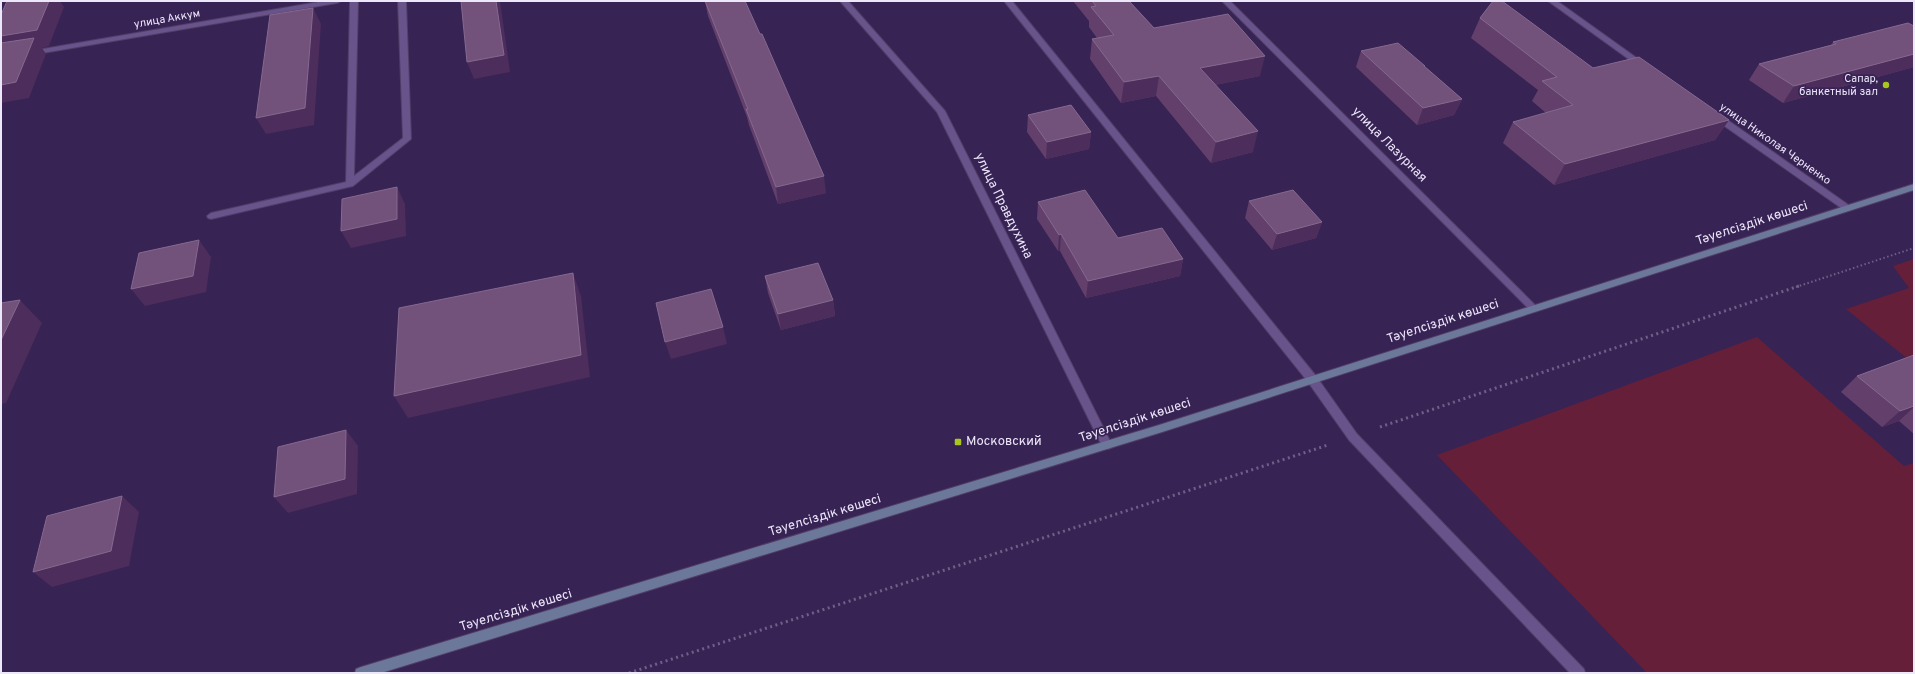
<svg xmlns="http://www.w3.org/2000/svg" width="1915" height="674" font-family="Overpass,sans-serif">
<style>
.green{fill:#651f39}
.lines{fill:none;stroke-linecap:round;stroke-linejoin:round}
.service-casing{stroke:#513e67;stroke-width:2}
.minor-casing{stroke:#513e67;stroke-width:2}
.secondary-casing{stroke:#513e67;stroke-width:2}
.path-far1{stroke:#706088;stroke-width:2;stroke-dasharray:1.5 2.5;stroke-linecap:butt}
.path{stroke:#706088;stroke-width:3;stroke-dasharray:2 3.5;stroke-linecap:butt}
.service{fill:#68538a;fill-rule:evenodd}
.minor{fill:#68538a;fill-rule:evenodd}
.secondary{fill:#6c789a;fill-rule:evenodd}
.wall{fill:#63406c}
.shaded-wall{fill:#4c2d5c}
.building{fill:#72527b;stroke:#85698f}
.poi-dot{fill:#a8c71d;stroke:#382355;stroke-width:1.5}
.labels{text-anchor:middle;dominant-baseline:central;stroke-width:3.5;stroke-linejoin:round;paint-order:stroke}
.far-street-label{font-size:11px;fill:#ede7fa;stroke:#382355}
.far-poi-label{font-size:11px;fill:#ede7fa;stroke:#382355;text-anchor:end}
.street-label{font-size:13px;fill:#ede7fa;stroke:#382355}
.poi-label{font-size:13px;fill:#ede7fa;stroke:#382355;text-anchor:start}
</style>
<rect width="100%" height="100%" fill="#382355"/>
<g class="green">
<path d="M1914,259V364L1846,309L1909,288L1893,266Z"/>
<path d="M1757,337L1904,466L1914,463V673H1647L1437,455Z"/>
</g>
<g class="lines">
<defs>
<g id="service">
<path d="M350,1H358L354,176L403,138L398,1H406L411,139L353,186L211,219L208,218L207,216L211,213L346,182Z"/>
<path d="M1004,1H1012L1316,376L1317,379L1316,382H1308Z"/>
</g>
<g id="minor">
<path d="M324,1H341L337,3L31,55L27,53L31,51Z"/>
<path d="M840,1H848L945,111L1112,445L1111,448L1107,449L1103,448L937,112Z"/>
<path d="M1222,1H1230L1536,306L1538,308L1536,310H1530Z"/>
<path d="M1548,1H1557L1648,66L1647,68H1641Z"/>
<path d="M1713,114H1719L1850,206L1851,208L1850,210H1844L1713,118Z"/>
<path d="M1312,375L1316,376L1357,434L1584,669L1585,673H1570L1349,440L1308,382L1307,379L1308,376Z"/>
</g>
<path id="secondary" d="M1914,184V190L1159,433L381,673H355L356,669L361,667L1159,425Z"/>
</defs>
<use href="#service" class="service-casing"/>
<use href="#minor" class="minor-casing"/>
<use href="#secondary" class="secondary-casing"/>
<path class="path-far1" d="M1796,287L1914,248"/>
<g class="path">
<path d="M1380,427L1799,286"/>
<path d="M629,673L1328,445"/>
</g>
<use href="#service" class="service"/>
<use href="#minor" class="minor"/>
<use href="#secondary" class="secondary"/>
</g>
<g class="wall">
<path d="M705,1L826,193L778,204L749,125L747,117L708,16Z"/>
<path d="M1073,1H1129L1154,28L1260,76L1215,85L1253,152L1211,163L1156,96L1121,103L1090,59L1092,39L1097,38L1089,27V21Z"/>
<path d="M1480,18L1593,68L1729,120L1715,140L1554,185L1503,143L1513,122L1546,113L1532,101L1538,90L1471,38Z"/>
<path d="M1914,26V67L1783,103L1749,80L1759,64L1831,45L1833,42Z"/>
<path d="M1361,51L1425,66V67L1462,99L1454,115L1417,125L1356,67Z"/>
<path d="M1028,115L1091,132L1089,149L1046,159L1027,132Z"/>
<path d="M1249,201L1322,222L1316,238L1272,250L1245,218Z"/>
<path d="M1038,202L1118,238L1183,259L1180,276L1086,298L1060,251H1058L1037,219Z"/>
<path d="M765,276L833,300L835,316L781,330L768,293Z"/>
<path d="M1914,355V434L1899,421L1882,427L1841,392L1857,376Z"/>
</g>
<g class="shaded-wall">
<path d="M49,1H60L64,7L49,46L42,48L46,54L29,98L1,103V36Z"/>
<path d="M496,1H500L510,72L474,79L467,62Z"/>
<path d="M313,8L321,24L314,125L266,134L256,118Z"/>
<path d="M1914,54V67L1783,103L1794,86Z"/>
<path d="M1265,56L1260,76L1195,89L1200,68Z"/>
<path d="M1159,76L1156,96L1121,103L1124,82Z"/>
<path d="M1462,99L1454,115L1417,125L1423,108Z"/>
<path d="M1729,120L1715,140L1554,185L1565,164Z"/>
<path d="M1258,131L1253,152L1211,163L1216,142Z"/>
<path d="M1091,132L1089,149L1046,159L1047,142Z"/>
<path d="M824,176L826,193L778,204L776,187Z"/>
<path d="M397,187L405,204L406,236L351,248L341,231Z"/>
<path d="M1322,222L1316,238L1272,250L1277,234Z"/>
<path d="M1061,234L1060,251H1058L1059,235Z"/>
<path d="M199,240L211,257L206,292L145,306L131,289Z"/>
<path d="M1183,259L1180,276L1086,298L1088,281Z"/>
<path d="M573,273L581,296L590,377L408,418L394,396Z"/>
<path d="M20,300L42,323L6,403L1,404V340Z"/>
<path d="M833,300L835,316L781,330L778,314Z"/>
<path d="M723,327L727,344L671,359L665,342Z"/>
<path d="M1914,406V407L1899,421L1882,427L1900,411Z"/>
<path d="M346,430L358,446L357,494L288,513L274,497Z"/>
<path d="M122,496L139,512L129,566L52,587L33,572Z"/>
</g>
<g class="building">
<path d="M7,1H49L37,30L1,36V15Z"/>
<path d="M461,1H496L504,55L467,62Z"/>
<path d="M705,1H745L760,34H762L824,176L776,187L746,109H748Z"/>
<path d="M1092,1H1129L1154,28L1228,14L1265,56L1200,68L1258,131L1216,142L1159,76L1124,82L1092,39L1114,35L1091,7L1096,6Z"/>
<path d="M1493,1H1502L1593,68L1639,57L1729,120L1565,164L1513,122L1573,105L1542,81L1557,77L1480,18Z"/>
<path d="M313,8L305,108L256,118L270,15Z"/>
<path d="M1908,23L1914,26V54L1794,86L1759,64L1836,44L1833,42Z"/>
<path d="M34,38L16,82L1,85V43Z"/>
<path d="M1398,43L1425,66H1424L1462,99L1423,108L1361,51Z"/>
<path d="M1071,105L1091,132L1047,142L1028,115Z"/>
<path d="M397,187V219L341,231L342,199Z"/>
<path d="M1085,190L1118,238L1162,228L1183,259L1088,281L1061,234L1059,235L1038,202Z"/>
<path d="M1293,190L1322,222L1277,234L1249,201Z"/>
<path d="M199,240L193,276L131,289L139,253Z"/>
<path d="M818,263L833,300L778,314L765,276Z"/>
<path d="M573,273L581,355L394,396L399,308Z"/>
<path d="M711,289L723,327L665,342L656,303Z"/>
<path d="M20,300L1,340V303Z"/>
<path d="M1914,355V406L1900,411L1857,376Z"/>
<path d="M346,430L345,479L274,497L278,447Z"/>
<path d="M122,496L111,551L33,572L47,516Z"/>
</g>
<g class="poi-dot">
<circle cx="1886" cy="85" r="4"/>
<rect x="954" y="438" width="8" height="8" rx="2"/>
</g>
<g class="labels">
<g class="far-street-label">
<text transform="translate(167 19) rotate(-10)">улица Аккум</text>
<text transform="translate(1775 144) rotate(35)">улица Николая Черненко</text>
</g>
<g class="far-poi-label">
<text x="1878" y="79">Сапар,<tspan x="1878" dy="13">банкетный зал</tspan></text>
</g>
<g class="street-label">
<text transform="translate(1389 145) rotate(45)">улица Лазурная</text>
<text transform="translate(1003 206) rotate(64)">улица Правдухина</text>
<text transform="translate(1752 224) rotate(-18)">Тәуелсіздік көшесі</text>
<text transform="translate(1443 322) rotate(-18)">Тәуелсіздік көшесі</text>
<text transform="translate(1135 421) rotate(-18)">Тәуелсіздік көшесі</text>
<text transform="translate(825 516) rotate(-17)">Тәуелсіздік көшесі</text>
<text transform="translate(516 611) rotate(-17)">Тәуелсіздік көшесі</text>
</g>
<g class="poi-label">
<text x="966" y="442">Московский</text>
</g>
</g>
<rect width="1915" height="674" fill="none" stroke="#ede7fa" stroke-width="4"/>
</svg>
